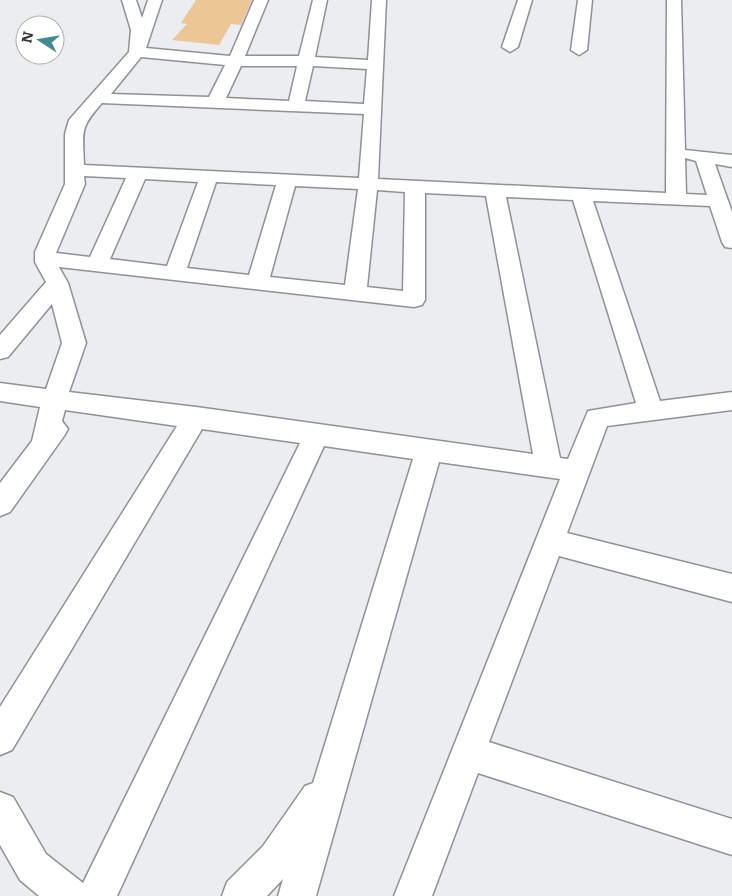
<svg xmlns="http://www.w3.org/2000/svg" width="732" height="896" font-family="Literata,serif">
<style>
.building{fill:#ecc695}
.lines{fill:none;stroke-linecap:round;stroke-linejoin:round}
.minor-casing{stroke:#909194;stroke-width:3}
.minor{fill:#fff;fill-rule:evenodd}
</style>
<rect width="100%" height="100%" fill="#ecedf1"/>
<path class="building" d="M196,0H252L241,25L231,24L219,45L172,40L187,24L181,23Z"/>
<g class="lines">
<defs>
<g id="minor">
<path d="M122,0H136L142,18L148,0H162L146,48L230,56L254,0H268L245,56H299L313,0H327L315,57L368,60L372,0H386L378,179L666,193L667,0H681L685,150L732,155V167L715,164L732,212V248L725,247L722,242L710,206L593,201L660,401L732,392V410L607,426L567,533L732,574V602L559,556L489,742L732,819V855L478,773L432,896H394L560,479L439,462L316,896H278L283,879L267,896H222L227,882L263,846L305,786L313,783L413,459L324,446L117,896H39L20,880L0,845V792L13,797L46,854L83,883L300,443L202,429L12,750L0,755V707L177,426L65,410L62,421L68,429L64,436L10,512L0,516V483L32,441L40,407L0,401V383L46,389L62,343L52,304L8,357L0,359V335L46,282L35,262V252L65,184V134L69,120L129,52L131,30ZM141,57L225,65L209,97L111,94ZM241,66H297L289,101L226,98ZM313,66L367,69L364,104L305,101ZM102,103L364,114L359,178L84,165C83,131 79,129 102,103ZM685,158L696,161L707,195L686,194ZM84,176L126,178L90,257L56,253L85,184ZM145,179L198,182L167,266L110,259ZM216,182L276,185L249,275L187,268ZM295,186L358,189L345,285L270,277ZM377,190L405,192L403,291L367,287ZM425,193L486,196L533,454L196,407L69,392L86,343L68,283L59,267L414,307L422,305L425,300ZM506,197L573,200L636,403L588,411L568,459L560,458Z"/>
<path d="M518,0H532L518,47L510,52L502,47Z"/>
<path d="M578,0H592L587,50L579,55L571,50Z"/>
</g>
</defs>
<use href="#minor" class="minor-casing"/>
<use href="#minor" class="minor"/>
</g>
<g transform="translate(40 40) rotate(282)"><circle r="24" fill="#ffffff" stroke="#afafaf"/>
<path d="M0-4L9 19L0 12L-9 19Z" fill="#448a93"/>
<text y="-8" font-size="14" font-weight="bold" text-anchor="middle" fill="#363638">N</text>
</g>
</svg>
